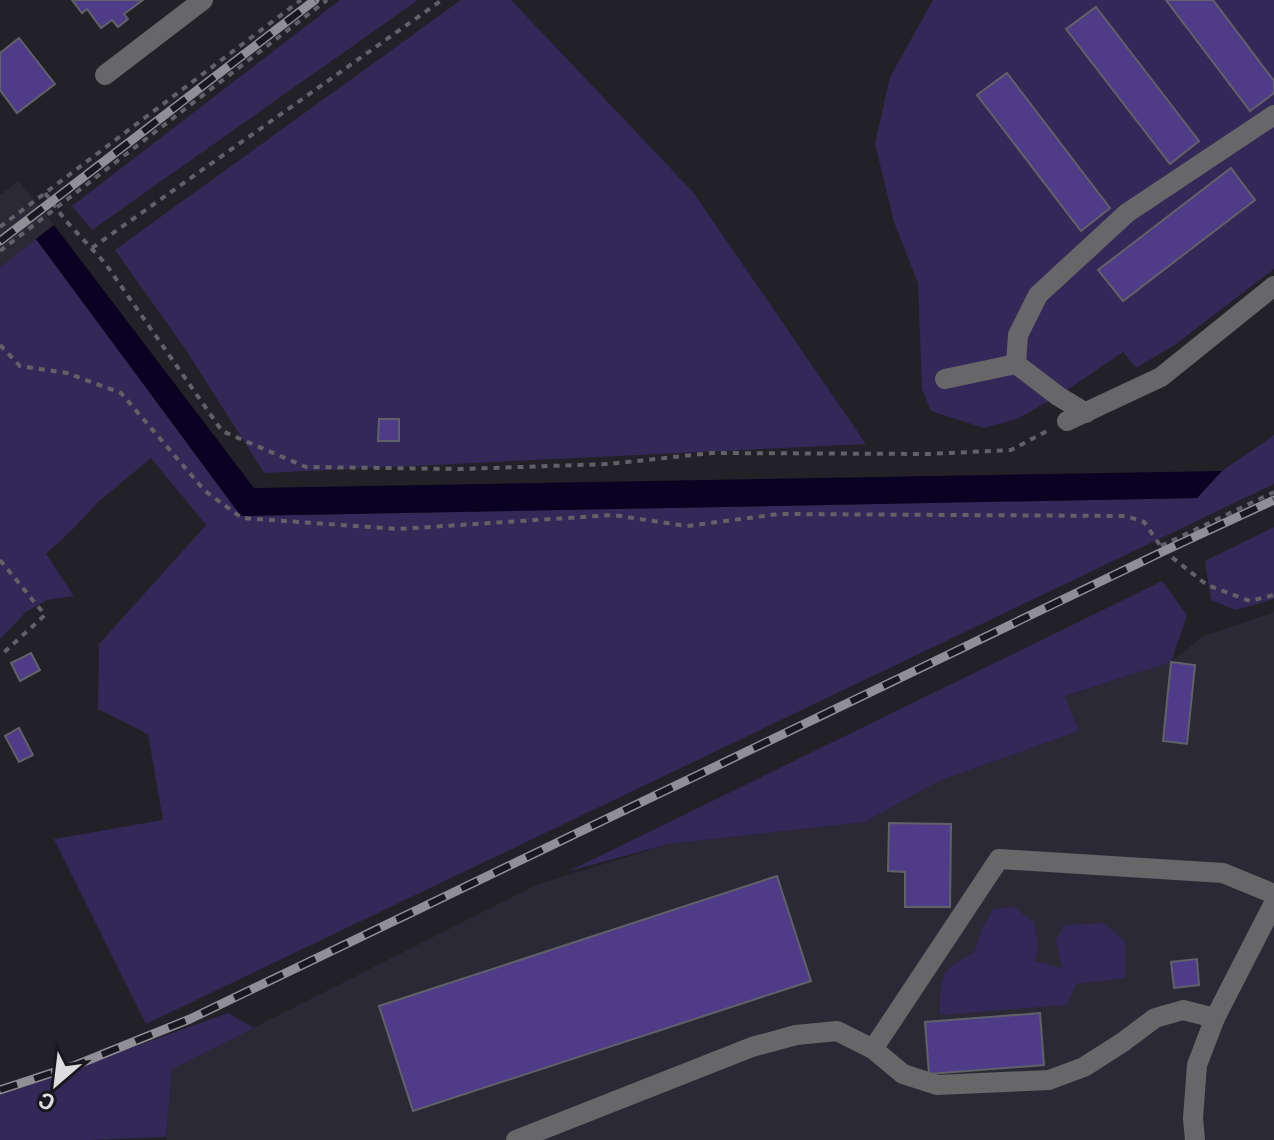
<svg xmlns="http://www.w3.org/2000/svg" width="1274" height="1140" font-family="Roboto,sans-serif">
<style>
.built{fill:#2b2935}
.green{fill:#332858}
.water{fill:#0b0123}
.building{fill:#4e3c88;stroke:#616168;stroke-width:2}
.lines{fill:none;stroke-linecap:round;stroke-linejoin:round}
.path{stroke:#626168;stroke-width:4;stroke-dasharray:6 6;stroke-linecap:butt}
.minor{stroke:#67676a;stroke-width:20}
.rail-casing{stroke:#908f95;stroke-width:9}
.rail{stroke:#19181e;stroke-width:6;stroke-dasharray:18;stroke-linecap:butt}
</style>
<rect width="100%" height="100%" fill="#222128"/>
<g class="built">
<path d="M19,181L54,225L0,267V195Z"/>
<path d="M1274,612V1140H166L172,1069L536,885L669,844L865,822L939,781L1079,731L1065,696L1171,662L1202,637Z"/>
</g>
<g class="green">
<path d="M340,0H418L92,230L72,206Z"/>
<path d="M461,0H511L693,192L866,444L264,473L186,350L115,250Z"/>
<path d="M933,0H1274V269L1176,344L1136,368L1123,352L1058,396L1017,419L984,428L931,411L922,389L918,283L894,222L875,144L890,77Z"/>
<path d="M36,239L241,516L1197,498L1222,471L1274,435V484L146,1024L54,839L163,820L148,734L98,709L99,644L206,525L151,458L98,502L74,528L46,554L74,596L47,600L26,612L0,639V267Z"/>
<path d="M1274,527V599L1236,610L1211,600L1205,561Z"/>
<path d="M1162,581L1187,615L1171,662L1065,696L1079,731L939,781L865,822L669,844L569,871Z"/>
<path d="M1014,907L1034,922L1038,947L1035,961L1062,968L1056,940L1065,925L1104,923L1125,941V978L1076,984L1067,1005L940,1015C940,978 939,969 974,953L982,929L993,909Z"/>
<path d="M228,1013L254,1028L172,1069L166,1137L88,1140H0V1095Z"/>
</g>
<path class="water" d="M54,225L254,488L1222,471L1197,498L241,516L36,239Z"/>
<g class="building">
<path d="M72,0H143L124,14L128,19L118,27L112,20L101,28L87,9L82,13Z"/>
<path d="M1166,0H1213L1274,81V93L1250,111Z"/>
<path d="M1096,7L1199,141L1170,164L1066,29Z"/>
<path d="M19,38L55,84L17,113L0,90V53Z"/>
<path d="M1007,73L1110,208L1081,231L977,95Z"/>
<path d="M1231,168L1255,200L1123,301L1098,270Z"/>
<path d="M379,419H399V441H378Z"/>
<path d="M31,653L40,670L20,681L11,663Z"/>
<path d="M1171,662L1195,665L1187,744L1163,741Z"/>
<path d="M19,728L33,755L19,762L5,736Z"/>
<path d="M889,823L951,824L950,907H905V872L888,871Z"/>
<path d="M777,876L811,981L413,1111L379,1006Z"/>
<path d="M1197,959L1199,985L1174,988L1171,962Z"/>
<path d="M1040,1013L1044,1065L929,1074L925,1022Z"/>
</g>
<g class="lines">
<g class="path">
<path d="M45,193L66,221L105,263L222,431L306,467L462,469L608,464L712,453L929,454L1011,450L1049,430"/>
<path d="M0,227L301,0"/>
<path d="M92,248L442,0"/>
<path d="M0,251L327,0"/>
<path d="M0,345L20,366L67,373L121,393L205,491L242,518L398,529L613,515L687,526L779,514L1126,516L1144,522L1164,551L1207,585L1250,601L1274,595"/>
<path d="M1161,546L1274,492"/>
<path d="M0,560L45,615L0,656"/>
</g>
<g class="minor">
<path d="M105,75L203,0"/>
<path d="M1016,364L1018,335L1038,295L1127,213L1274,115"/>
<path d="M945,379L1016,364L1058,396L1086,413"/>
<path d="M1067,421L1161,377L1274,286"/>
<path d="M873,1049L999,859L1223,873L1274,894"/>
<path d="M516,1140L752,1047L796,1035L837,1031L873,1049L903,1074L937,1085L1049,1080L1084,1067L1123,1042L1155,1018L1183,1010L1215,1018"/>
<path d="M1195,1140L1193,1118L1197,1065L1215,1018L1274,903"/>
</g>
<defs>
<g id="rail">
<path d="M0,241L315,0"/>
<path d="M0,1090L76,1065L190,1019L1164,551L1274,500"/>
</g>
</defs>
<use href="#rail" class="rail-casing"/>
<use href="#rail" class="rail"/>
</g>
<g transform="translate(56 1084) rotate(208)" stroke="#19181e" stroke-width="6" paint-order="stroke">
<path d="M0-6L14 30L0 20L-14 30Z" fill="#dddce1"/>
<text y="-12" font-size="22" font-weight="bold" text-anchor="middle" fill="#dddce1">С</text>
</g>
</svg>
